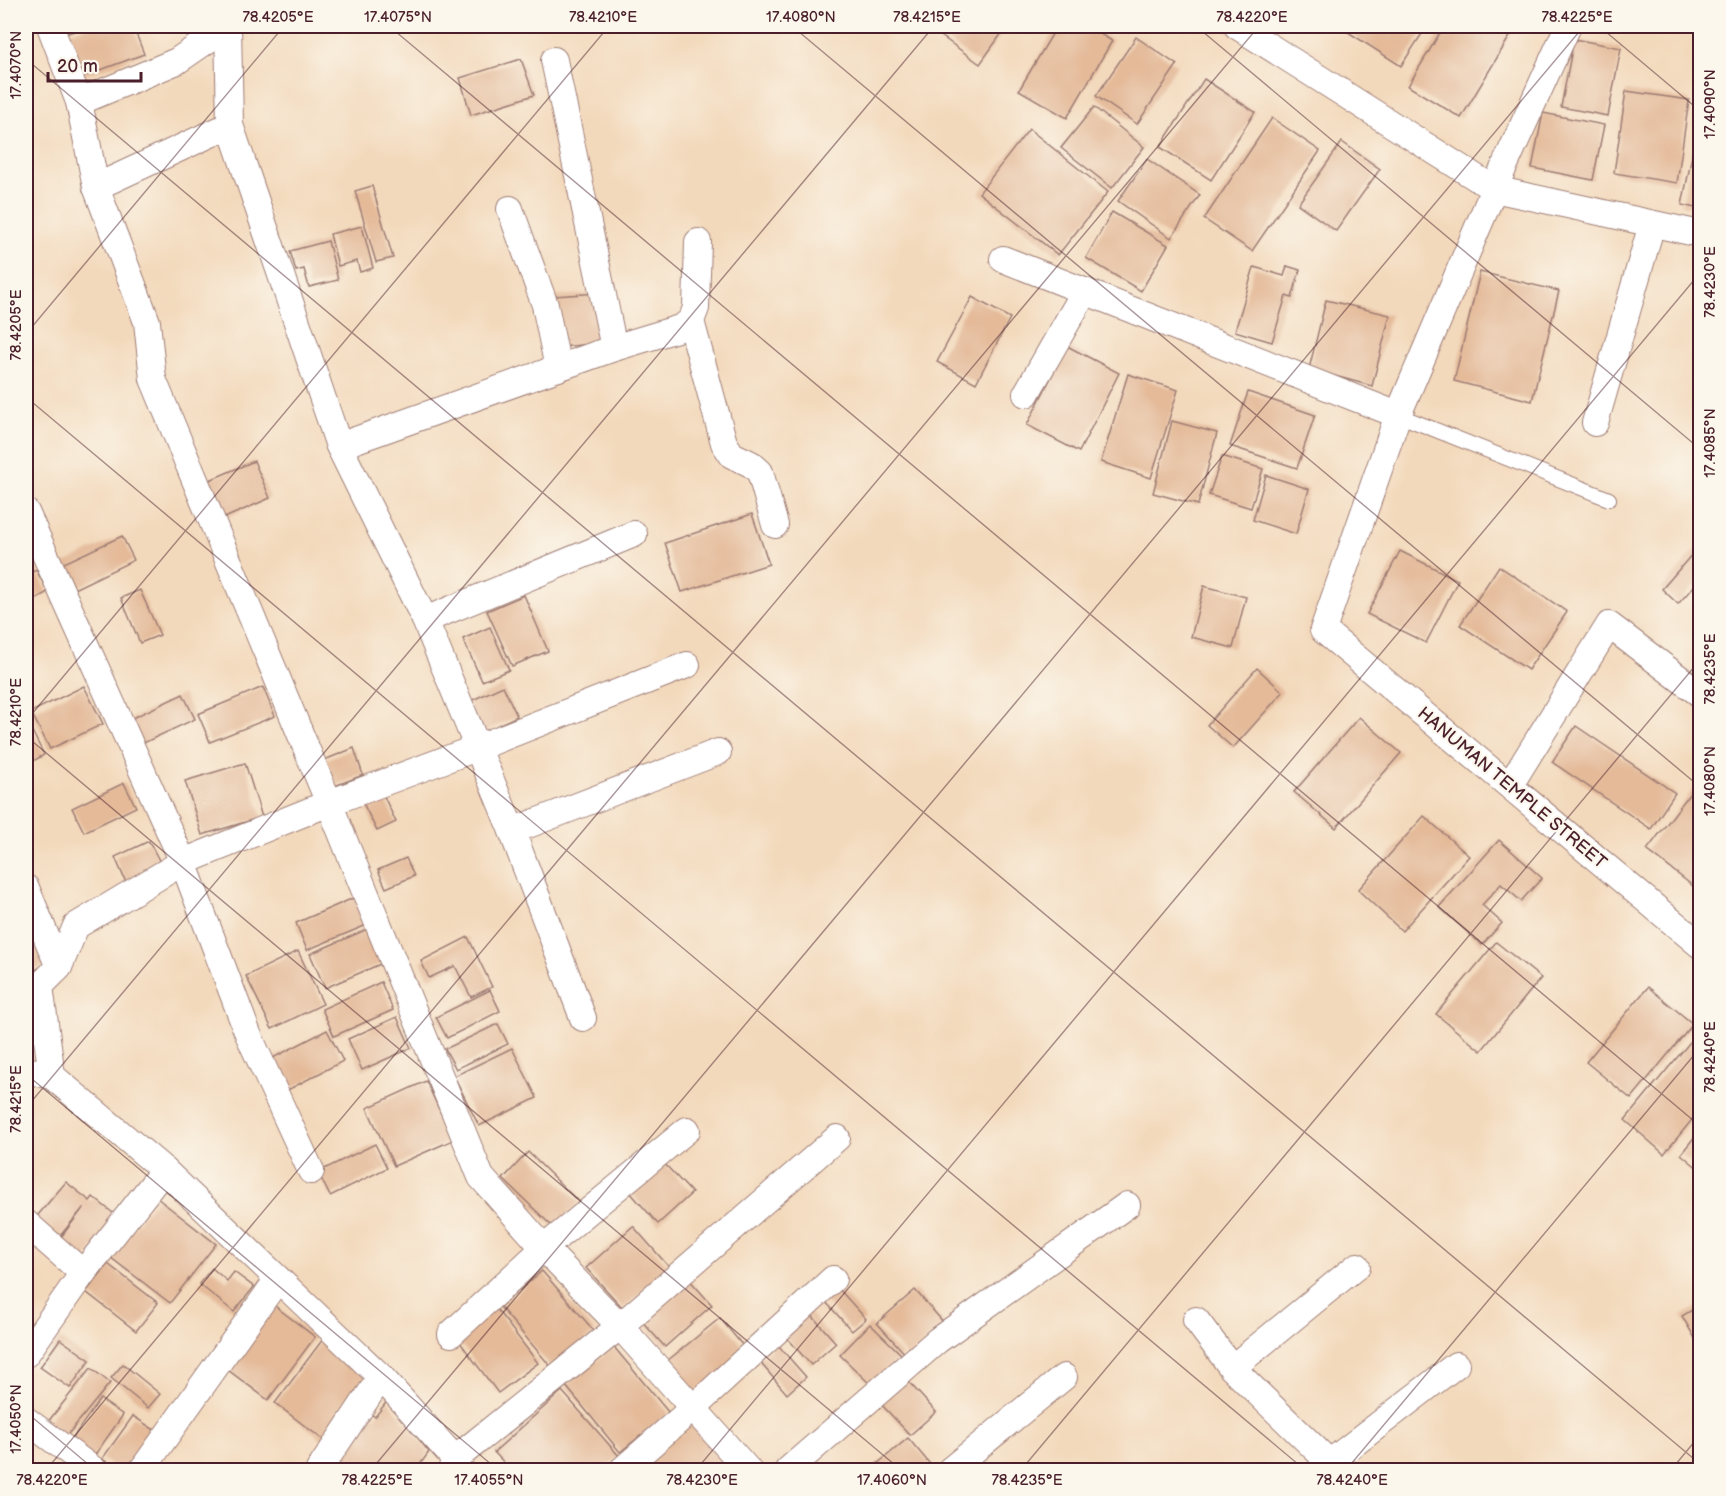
<svg xmlns="http://www.w3.org/2000/svg" width="1726" height="1496" font-family="'Balsamiq Sans',sans-serif">
<style>
.building{fill:#e4ba99}
.lines{fill:none;stroke-linecap:round;stroke-linejoin:round}
.lane-casing{stroke:#9e7c74;stroke-width:16}
.street-casing{stroke:#9e7c74;stroke-width:28}
.lane{stroke:#fff;stroke-width:14}
.street{stroke:#fff;stroke-width:26}
.ticks{fill:none;stroke:#4a1f2b;stroke-width:1.5;stroke-opacity:0.45}
.labels{text-anchor:middle;dominant-baseline:central;stroke-width:4.5;stroke-linejoin:round;paint-order:stroke}
.street-label{font-size:18px;fill:#4a1f2b;stroke:#fbf7ec}
.neatline{fill:none;stroke:#4a1f2b;stroke-width:2}
.ticks-label{font-size:15px;text-anchor:middle;fill:#4a1f2b}
</style>
<rect width="100%" height="100%" fill="#fbf7ec"/>
<filter id="ink" filterUnits="userSpaceOnUse"><feTurbulence type="fractalNoise" baseFrequency=".0167" numOctaves="2"/><feDisplacementMap in="SourceGraphic" scale="12" xChannelSelector="R" yChannelSelector="G"/><feConvolveMatrix kernelMatrix="1 2 1 2 8 2 1 2 1" color-interpolation-filters="sRGB"/></filter>
<filter id="wash" filterUnits="userSpaceOnUse"><feTurbulence type="fractalNoise" baseFrequency=".008" numOctaves="4" result="noise"/><feDisplacementMap in="SourceGraphic" scale="24" xChannelSelector="R" yChannelSelector="G"/><feGaussianBlur stdDeviation="1.35" result="paint"/><feColorMatrix in="noise" values="0 0 0 0 0 0 0 0 0 0 0 0 0 0 0 0 0 1.4 0 .05"/><feComposite in="paint" operator="in"/></filter>
<g filter="url(#wash)">
<rect width="100%" height="100%" fill="#f3d9bc"/>
<g id="blocks">
<g class="building">
<path d="M88,26H133L144,54L76,79L60,36Z"/>
<path d="M931,26H1007L980,64L930,28Z"/>
<path d="M1057,26H1087L1112,41L1067,118L1019,90Z"/>
<path d="M1352,26H1427L1401,66L1348,32Z"/>
<path d="M1444,26H1516L1461,118L1408,86Z"/>
<path d="M1136,37L1177,65L1137,124L1096,96Z"/>
<path d="M1574,39L1621,48L1608,116L1561,107Z"/>
<path d="M521,59L534,95L471,115L460,78Z"/>
<path d="M1204,79L1255,112L1211,180L1160,147Z"/>
<path d="M1626,91L1689,100L1677,183L1614,173Z"/>
<path d="M1094,107L1144,147L1112,188L1061,148Z"/>
<path d="M1543,113L1604,125L1593,180L1532,168Z"/>
<path d="M1272,118L1320,151L1252,251L1204,219Z"/>
<path d="M1699,121H1700V209L1682,205Z"/>
<path d="M1029,129L1108,192L1058,255L979,193Z"/>
<path d="M1342,142L1380,169L1336,231L1298,204Z"/>
<path d="M1147,159L1200,195L1171,238L1118,201Z"/>
<path d="M372,186L393,258L376,262L355,191Z"/>
<path d="M1112,212L1168,245L1141,291L1086,258Z"/>
<path d="M362,226L373,268L360,272L357,261L338,266L330,234Z"/>
<path d="M328,241L338,280L309,287L304,269L296,271L290,251Z"/>
<path d="M1287,266L1300,270L1292,298L1286,296L1272,342L1235,331L1254,267L1284,276Z"/>
<path d="M1480,272L1559,291L1532,401L1454,381Z"/>
<path d="M599,293L604,343L559,347L554,296Z"/>
<path d="M972,297L1010,318L976,383L937,362Z"/>
<path d="M1326,300L1390,315L1372,386L1309,369Z"/>
<path d="M1067,346L1119,373L1079,452L1027,425Z"/>
<path d="M1128,374L1178,390L1151,478L1101,462Z"/>
<path d="M1248,392L1315,415L1297,468L1230,446Z"/>
<path d="M1172,421L1217,433L1198,505L1153,493Z"/>
<path d="M1222,456L1263,469L1251,508L1209,495Z"/>
<path d="M254,461L270,498L220,520L203,483Z"/>
<path d="M1266,475L1309,489L1296,534L1253,520Z"/>
<path d="M752,514L769,564L682,592L665,543Z"/>
<path d="M122,536L134,560L74,589L62,564Z"/>
<path d="M1700,545V592L1694,586L1678,604L1662,589Z"/>
<path d="M1400,551L1458,580L1426,643L1367,614Z"/>
<path d="M1499,566L1567,612L1528,670L1460,625Z"/>
<path d="M36,570L48,592L26,604V575Z"/>
<path d="M1204,586L1246,597L1233,648L1191,637Z"/>
<path d="M140,590L160,635L140,643L121,598Z"/>
<path d="M524,595L548,651L512,666L487,611Z"/>
<path d="M490,627L509,670L482,681L463,639Z"/>
<path d="M1257,668L1283,692L1233,748L1207,725Z"/>
<path d="M84,686L103,724L50,749L31,712Z"/>
<path d="M503,686L517,716L482,733L468,702Z"/>
<path d="M263,687L275,716L210,742L198,714Z"/>
<path d="M183,694L195,719L137,746L126,721Z"/>
<path d="M1359,717L1401,753L1336,828L1294,792Z"/>
<path d="M1576,726L1675,793L1651,829L1552,762Z"/>
<path d="M32,731L44,755L26,765V734Z"/>
<path d="M354,748L363,775L332,787L322,761Z"/>
<path d="M245,763L262,817L202,835L185,781Z"/>
<path d="M1700,780V876L1693,886L1647,850Z"/>
<path d="M124,783L136,807L84,832L72,808Z"/>
<path d="M379,786L396,822L377,831L359,795Z"/>
<path d="M1424,816L1469,856L1402,931L1358,890Z"/>
<path d="M1499,840L1542,878L1521,901L1501,884L1482,905L1502,923L1482,945L1439,907Z"/>
<path d="M149,841L164,870L128,887L115,857Z"/>
<path d="M406,858L414,876L386,888L378,870Z"/>
<path d="M358,896L369,924L307,950L296,923Z"/>
<path d="M26,915L48,964L26,974Z"/>
<path d="M370,928L385,962L325,988L310,954Z"/>
<path d="M468,937L492,987L471,997L455,966L429,978L421,961Z"/>
<path d="M1496,942L1541,978L1481,1051L1436,1014Z"/>
<path d="M298,951L323,1004L272,1029L246,976Z"/>
<path d="M381,982L393,1010L334,1036L322,1009Z"/>
<path d="M1648,987L1693,1024L1631,1099L1586,1062Z"/>
<path d="M490,990L500,1011L447,1038L436,1017Z"/>
<path d="M397,1017L411,1048L362,1070L348,1039Z"/>
<path d="M498,1024L508,1044L456,1069L445,1049Z"/>
<path d="M327,1030L343,1061L282,1093L265,1062Z"/>
<path d="M1700,1030V1110L1664,1154L1625,1120Z"/>
<path d="M512,1048L537,1098L479,1126L454,1076Z"/>
<path d="M426,1081L453,1140L394,1166L367,1108Z"/>
<path d="M1700,1130V1170L1681,1154Z"/>
<path d="M375,1144L387,1168L330,1196L318,1172Z"/>
<path d="M528,1152L579,1202L554,1228L503,1179Z"/>
<path d="M662,1161L692,1193L658,1224L629,1191Z"/>
<path d="M66,1182L90,1201L93,1197L118,1217L83,1261L58,1241L84,1207L55,1242L32,1222Z"/>
<path d="M157,1198L216,1244L170,1303L110,1257Z"/>
<path d="M633,1226L669,1267L623,1308L586,1268Z"/>
<path d="M108,1264L158,1303L136,1331L86,1292Z"/>
<path d="M212,1268L227,1281L234,1272L254,1287L234,1312L199,1284Z"/>
<path d="M542,1271L595,1332L552,1368L500,1307Z"/>
<path d="M686,1276L712,1305L665,1347L639,1318Z"/>
<path d="M838,1288L866,1319L852,1331L824,1300Z"/>
<path d="M915,1290L945,1324L908,1357L877,1323Z"/>
<path d="M271,1303L315,1337L268,1400L224,1367Z"/>
<path d="M1700,1305V1347L1682,1316Z"/>
<path d="M495,1307L538,1363L498,1393L456,1337Z"/>
<path d="M807,1310L836,1343L811,1365L782,1332Z"/>
<path d="M720,1318L748,1352L695,1396L667,1361Z"/>
<path d="M870,1324L902,1355L872,1386L840,1355Z"/>
<path d="M60,1339L90,1360L70,1388L40,1367Z"/>
<path d="M323,1339L375,1378L326,1442L275,1403Z"/>
<path d="M777,1344L806,1377L787,1394L758,1360Z"/>
<path d="M614,1347L669,1413L620,1452L566,1386Z"/>
<path d="M123,1364L160,1394L148,1408L111,1378Z"/>
<path d="M91,1368L110,1383L65,1438L47,1423Z"/>
<path d="M906,1379L936,1412L910,1435L880,1403Z"/>
<path d="M562,1391L619,1456L603,1470H511L494,1452Z"/>
<path d="M100,1399L123,1415L92,1459L69,1443Z"/>
<path d="M388,1400L429,1452L416,1470H324L367,1411L375,1417Z"/>
<path d="M133,1416L156,1431L128,1470H119L102,1459Z"/>
<path d="M686,1419L731,1470H640Z"/>
<path d="M908,1438L935,1470H870Z"/>
</g>
</g>
</g>
<g filter="url(#ink)">
<use href="#blocks" fill-opacity="0" stroke="#9e7c74" stroke-width="1.5"/>
<g class="lines">
<defs>
<path id="lane" d="M1398,415L1609,499"/>
<g id="street">
<path d="M50,26L79,102L96,187L147,322L153,379L329,803L481,1177L544,1248L620,1326L748,1470"/>
<path d="M228,26L230,125L339,446L425,620L512,831L583,1018"/>
<path d="M1237,26L1494,189L1700,234"/>
<path d="M1568,26L1494,189L1398,415L1323,630L1700,945"/>
<path d="M554,60L614,348"/>
<path d="M79,102L177,61L228,26"/>
<path d="M96,187L230,125"/>
<path d="M510,209L545,305L558,368"/>
<path d="M1003,259L1398,415"/>
<path d="M691,321L724,443L732,455L751,464L760,472L775,525"/>
<path d="M1026,394L1085,291"/>
<path d="M1595,423L1652,224"/>
<path d="M339,446L614,348L680,328L691,321L696,308L698,242"/>
<path d="M26,512L183,862L248,1034L311,1171"/>
<path d="M425,620L634,534"/>
<path d="M1510,785L1609,625L1700,694"/>
<path d="M512,831L718,752"/>
<path d="M26,888L59,967"/>
<path d="M40,986L52,1076"/>
<path d="M26,992L40,986L59,967L76,926L183,862L329,803L479,747L687,665"/>
<path d="M26,1070L52,1076L164,1170L381,1377L455,1459"/>
<path d="M26,1223L83,1273"/>
<path d="M1196,1320L1232,1368L1330,1463"/>
<path d="M451,1334L544,1248L687,1130"/>
<path d="M26,1354L83,1273L164,1170"/>
<path d="M1232,1368L1357,1266"/>
<path d="M26,1420L94,1470"/>
<path d="M142,1470L278,1279"/>
<path d="M319,1470L381,1377"/>
<path d="M451,1470L455,1459L620,1326L837,1138"/>
<path d="M622,1470L693,1408L833,1279"/>
<path d="M788,1470L938,1340L1127,1205"/>
<path d="M950,1470L1064,1377"/>
<path d="M1320,1470L1456,1365"/>
</g>
</defs>
<use href="#lane" class="lane-casing"/>
<use href="#street" class="street-casing"/>
<use href="#lane" class="lane"/>
<use href="#street" class="street"/>
</g>
</g>
<path class="ticks" d="M389,26L1700,1126M792,26L1700,787M1196,26L1700,449M1599,26L1700,111M26,59L1700,1464M26,334L284,26M26,397L1305,1470M26,721L609,26M26,736L901,1470M26,1074L498,1470M26,1108L934,26M26,1412L95,1470M46,1470L1259,26M371,1470L1584,26M696,1470L1700,273M1021,1470L1700,660M1346,1470L1700,1048M1671,1470L1700,1435"/>
<g class="labels">
<g class="street-label">
<text transform="translate(1512 788) rotate(40)">HANUMAN TEMPLE STREET</text>
</g>
</g>
<rect width="1726" height="1496" fill="none" stroke="#fbf7ec" stroke-width="66"/>
<path d="M48 72v9h93v-9" fill="none" stroke="#4a1f2b" stroke-width="3"/>
<text x="57" y="72" font-size="18" fill="#4a1f2b" stroke="#fbf7ec" stroke-width="4.5" paint-order="stroke">20 m</text>
<rect x="33" y="33" width="1660" height="1430" class="neatline"/>
<g class="ticks-label">
<text x="278" y="22">78.4205°E</text>
<text x="398" y="22">17.4075°N</text>
<text x="603" y="22">78.4210°E</text>
<text x="801" y="22">17.4080°N</text>
<text x="927" y="22">78.4215°E</text>
<text x="1252" y="22">78.4220°E</text>
<text x="1577" y="22">78.4225°E</text>
<text transform="translate(16 65) rotate(-90)" y="5">17.4070°N</text>
<text transform="translate(1710 104) rotate(-90)" y="5">17.4090°N</text>
<text transform="translate(1710 282) rotate(-90)" y="5">78.4230°E</text>
<text transform="translate(16 325) rotate(-90)" y="5">78.4205°E</text>
<text transform="translate(1710 443) rotate(-90)" y="5">17.4085°N</text>
<text transform="translate(1710 669) rotate(-90)" y="5">78.4235°E</text>
<text transform="translate(16 712) rotate(-90)" y="5">78.4210°E</text>
<text transform="translate(1710 781) rotate(-90)" y="5">17.4080°N</text>
<text transform="translate(1710 1057) rotate(-90)" y="5">78.4240°E</text>
<text transform="translate(16 1099) rotate(-90)" y="5">78.4215°E</text>
<text transform="translate(16 1419) rotate(-90)" y="5">17.4050°N</text>
<text x="52" y="1485">78.4220°E</text>
<text x="377" y="1485">78.4225°E</text>
<text x="489" y="1485">17.4055°N</text>
<text x="702" y="1485">78.4230°E</text>
<text x="892" y="1485">17.4060°N</text>
<text x="1027" y="1485">78.4235°E</text>
<text x="1352" y="1485">78.4240°E</text>
</g>
</svg>
